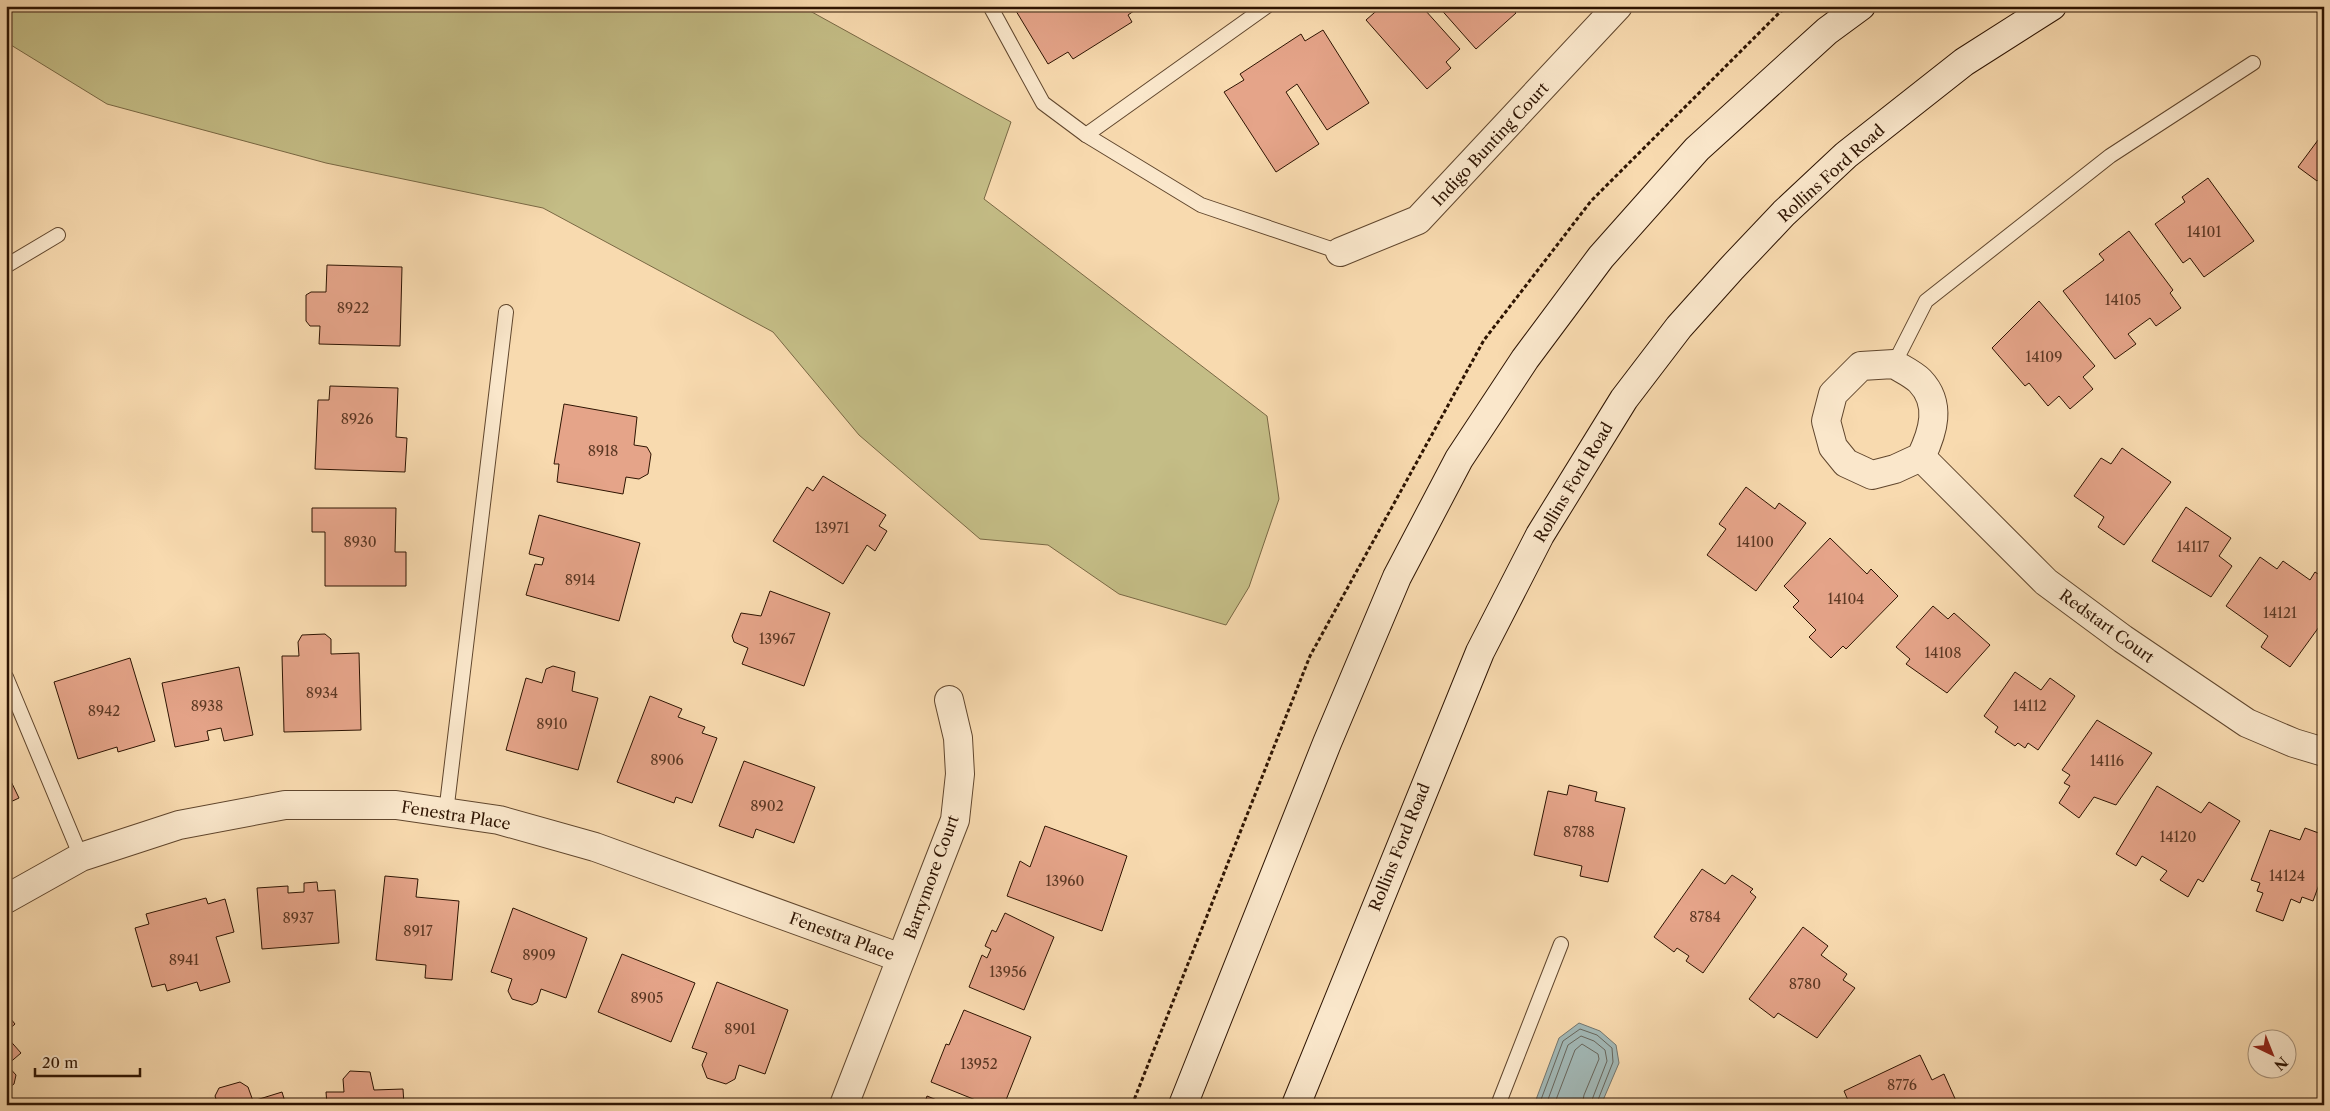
<svg xmlns="http://www.w3.org/2000/svg" width="2330" height="1111" font-family="'Libre Caslon Text',serif">
<style>
.green{fill:#c4bd86;stroke:#796844}
.water{fill:#a2b8b6;stroke:#74766e}
.lines{fill:none;stroke-linecap:round;stroke-linejoin:round}
.shore{stroke:#68665c;stroke-width:1}
.building{fill:#e5a489;stroke:#2e1402}
.lane-casing{stroke:#60462d;stroke-width:16}
.street-casing{stroke:#60462d;stroke-width:30}
.secondary-casing{stroke:#2e1402;stroke-width:30}
.path{stroke:#2e1402;stroke-width:3;stroke-dasharray:4 2.5;stroke-linecap:butt}
.lane{stroke:#fae7cb;stroke-width:14}
.street{stroke:#fae7cb;stroke-width:28}
.secondary{stroke:#fae7cb;stroke-width:28}
.labels{text-anchor:middle;dominant-baseline:central;stroke-width:4;stroke-linejoin:round;paint-order:stroke}
.number-label{font-size:14px;fill:#5c3824}
.street-label{font-size:16px;fill:#2e1402;stroke:#fae7cb}
</style>
<rect width="100%" height="100%" fill="#f8daaf"/>
<filter id="stains"><feTurbulence type="fractalNoise" baseFrequency=".004" numOctaves="4"/><feColorMatrix values="0 0 0 0 .2 0 0 0 0 .09 0 0 0 0 .02 0 0 0 .5 -.17"/></filter>
<radialGradient id="worn" r=".72"><stop offset=".6" stop-color="#630" stop-opacity="0"/><stop offset="1" stop-color="#630" stop-opacity=".3"/></radialGradient>
<path class="green" d="M6,6H801L1011,122L984,199L1267,416L1279,499L1249,587L1226,625L1119,594L1048,545L980,539L859,435L773,332L543,208L326,163L107,104L6,42Z"/>
<path class="water" d="M1579,1023L1600,1031L1616,1045L1619,1063L1601,1105H1534L1559,1038Z"/>
<g class="lines">
<g class="shore">
<path d="M1539,1105L1563,1041L1580,1029L1597,1035L1612,1048L1613,1062L1596,1105"/>
<path d="M1546,1105L1568,1045L1581,1036L1594,1041L1605,1050L1607,1061L1590,1105"/>
<path d="M1554,1105L1575,1050L1582,1044L1598,1054L1599,1059L1584,1095L1582,1105"/>
</g>
</g>
<g class="building">
<path d="M1013,6H1075L1078,11L1086,6H1141L1128,15L1132,22L1073,59L1068,52L1048,64Z"/>
<path d="M1382,6H1429L1425,10L1460,49L1446,62L1451,68L1427,89L1366,20Z"/>
<path d="M1438,6H1510L1516,13L1476,49Z"/>
<path d="M1323,30L1369,103L1327,130L1297,84L1286,92L1319,144L1276,172L1224,92L1244,80L1240,74L1301,34L1305,41Z"/>
<path d="M2324,132V174L2317,181L2298,167Z"/>
<path d="M2208,178L2254,241L2204,277L2190,258L2183,263L2155,224L2185,202L2182,197Z"/>
<path d="M2129,231L2173,290L2170,293L2181,308L2156,326L2150,318L2128,334L2136,344L2115,359L2063,291L2104,260L2099,254Z"/>
<path d="M327,265L402,267L400,346L319,344L320,326H310L306,321V295L311,292H326Z"/>
<path d="M2039,301L2095,366L2083,377L2093,389L2070,409L2059,396L2048,406L2029,383L2025,386L1992,348Z"/>
<path d="M330,386L398,388L396,437L407,438L405,472L315,469L318,400H329Z"/>
<path d="M564,404L637,417L634,445L647,447L651,454L648,474L639,479L626,477L623,494L557,482L559,464H554Z"/>
<path d="M2122,448L2171,482L2124,545L2098,527L2104,517L2074,496L2101,458L2111,464Z"/>
<path d="M823,476L886,515L879,526L887,531L875,551L867,545L843,584L773,541L807,487L813,491Z"/>
<path d="M1746,487L1775,509L1779,503L1806,523L1756,591L1707,555L1726,529L1719,524Z"/>
<path d="M2186,507L2231,538L2219,556L2232,566L2211,597L2152,561Z"/>
<path d="M312,508H396L395,552H406V586H325V532H312Z"/>
<path d="M539,515L640,543L619,621L526,595L535,564L542,565L544,558L529,554Z"/>
<path d="M1830,538L1867,574L1871,569L1898,596L1846,649L1843,646L1831,658L1809,637L1816,630L1793,607L1799,601L1784,586Z"/>
<path d="M2260,557L2277,569L2283,561L2310,580L2315,572L2324,578V620L2290,667L2261,647L2268,636L2226,606Z"/>
<path d="M770,591L830,613L804,686L742,664L748,648L734,642L732,636L741,613L761,616Z"/>
<path d="M1933,606L1948,619L1954,613L1990,645L1947,693L1906,664L1910,659L1896,647Z"/>
<path d="M325,634L331,639V654L359,653L361,730L284,732L282,656H299L298,642L302,635Z"/>
<path d="M130,658L155,741L118,752L117,747L78,759L54,682Z"/>
<path d="M553,666L575,672L572,691L598,698L578,770L506,750L526,678L542,683L546,669Z"/>
<path d="M239,667L253,735L224,741L221,728L207,731L209,740L175,747L162,683Z"/>
<path d="M2015,672L2041,690L2050,678L2075,696L2038,750L2028,743L2025,748L2018,743L2015,746L1995,732L1998,727L1984,716Z"/>
<path d="M650,696L682,709L678,717L705,727L702,733L717,738L692,803L676,797L674,803L617,782Z"/>
<path d="M2097,720L2152,753L2116,805L2094,797L2079,818L2059,803L2070,786L2064,783L2070,775L2062,770Z"/>
<path d="M744,761L815,787L794,843L756,829L753,838L719,826Z"/>
<path d="M6,771L19,798L6,804Z"/>
<path d="M1569,785L1597,792L1595,801L1625,808L1608,882L1580,876L1582,866L1534,855L1548,791L1567,795Z"/>
<path d="M2157,786L2201,813L2209,802L2240,821L2203,882L2198,879L2188,897L2160,880L2167,871L2142,856L2136,866L2116,854Z"/>
<path d="M1045,826L1127,856L1102,931L1007,896L1020,861L1030,867Z"/>
<path d="M2305,828L2324,835V871L2313,901L2302,897L2300,903L2291,899L2283,921L2256,911L2263,893L2257,891L2260,883L2251,880L2270,830L2300,840Z"/>
<path d="M1702,869L1725,884L1732,875L1753,889L1750,892L1756,897L1703,973L1686,961L1689,956L1677,948L1674,952L1654,937Z"/>
<path d="M385,876L418,879L416,897L459,901L452,980L425,978L426,965L376,960Z"/>
<path d="M317,882L318,891L335,890L339,943L262,949L257,888L288,886V893L304,892V883Z"/>
<path d="M206,898L208,904L225,899L234,932L216,937L230,982L200,991L197,982L167,991L165,984L152,987L135,928L149,924L146,914Z"/>
<path d="M513,908L587,938L566,998L541,989L537,1002L532,1005L512,999L508,991L512,979L491,972Z"/>
<path d="M1005,913L1054,937L1024,1010L969,987L982,955L987,958L991,949L985,946L992,930L996,932Z"/>
<path d="M1803,927L1828,946L1821,955L1847,974L1843,980L1855,988L1817,1038L1778,1013L1774,1018L1749,999Z"/>
<path d="M622,954L695,983L671,1042L598,1012Z"/>
<path d="M717,982L788,1010L765,1074L739,1065L735,1079L726,1084L707,1078L702,1065L707,1053L692,1048Z"/>
<path d="M964,1010L1031,1037L1004,1105H988L931,1082L946,1044L949,1045Z"/>
<path d="M6,1013L15,1024L6,1032Z"/>
<path d="M6,1036L21,1053L7,1065L16,1075L14,1084L6,1090Z"/>
<path d="M1920,1055L1932,1080L1944,1074L1957,1103L1953,1105H1850L1844,1091Z"/>
<path d="M350,1071L370,1072L374,1090L403,1089L404,1105H327L326,1092H344L343,1079Z"/>
<path d="M240,1082L248,1087L253,1101L282,1092L286,1105H218L215,1096L219,1088Z"/>
<path d="M927,1096L949,1105H924Z"/>
</g>
<g class="lines">
<defs>
<g id="lane">
<path d="M990,6L1043,103L1086,135L1201,205L1340,252"/>
<path d="M1086,135L1267,6"/>
<path d="M6,266L58,235"/>
<path d="M1894,364L1926,301L2110,156L2253,63"/>
<path d="M6,677L81,857"/>
<path d="M446,813L506,312"/>
<path d="M1498,1105L1561,944"/>
</g>
<g id="street">
<path d="M1340,252L1418,220L1618,6"/>
<path d="M1894,364C1902,369 1913,374 1920,381C1942,404 1933,432 1921,457L1895,469L1872,475L1846,463L1833,447L1826,421L1833,394L1861,366Z"/>
<path d="M1921,457L2046,582L2123,639L2247,723L2294,743L2324,752"/>
<path d="M6,899L81,857L179,825L285,805H396L499,820L595,847L901,958"/>
<path d="M844,1105L955,820L960,774L958,738L949,700"/>
</g>
<g id="secondary">
<path d="M1183,1105L1327,743L1397,577L1459,459L1525,359L1601,257L1697,149L1827,31L1861,6"/>
<path d="M1296,1105L1480,652L1540,535L1624,399L1679,327L1731,269L1784,213L1846,155L1964,62L2052,6"/>
</g>
</defs>
<use href="#lane" class="lane-casing"/>
<use href="#street" class="street-casing"/>
<use href="#secondary" class="secondary-casing"/>
<path class="path" d="M1132,1105L1310,656L1484,340L1591,201L1779,13L1788,6"/>
<use href="#lane" class="lane"/>
<use href="#street" class="street"/>
<use href="#secondary" class="secondary"/>
</g>
<g class="labels">
<g class="number-label">
<text x="2204" y="232">14101</text>
<text x="2123" y="300">14105</text>
<text x="353" y="308">8922</text>
<text x="2044" y="357">14109</text>
<text x="357" y="419">8926</text>
<text x="603" y="451">8918</text>
<text x="832" y="528">13971</text>
<text x="360" y="542">8930</text>
<text x="1755" y="542">14100</text>
<text x="2193" y="547">14117</text>
<text x="580" y="580">8914</text>
<text x="1846" y="599">14104</text>
<text x="2280" y="613">14121</text>
<text x="777" y="639">13967</text>
<text x="1943" y="653">14108</text>
<text x="322" y="693">8934</text>
<text x="207" y="706">8938</text>
<text x="2030" y="706">14112</text>
<text x="104" y="711">8942</text>
<text x="552" y="724">8910</text>
<text x="667" y="760">8906</text>
<text x="2107" y="761">14116</text>
<text x="767" y="806">8902</text>
<text x="1579" y="832">8788</text>
<text x="2178" y="837">14120</text>
<text x="2287" y="876">14124</text>
<text x="1065" y="881">13960</text>
<text x="1705" y="917">8784</text>
<text x="298" y="918">8937</text>
<text x="418" y="931">8917</text>
<text x="539" y="955">8909</text>
<text x="184" y="960">8941</text>
<text x="1008" y="972">13956</text>
<text x="1805" y="984">8780</text>
<text x="647" y="998">8905</text>
<text x="740" y="1029">8901</text>
<text x="979" y="1064">13952</text>
<text x="1902" y="1085">8776</text>
</g>
<g class="street-label">
<text transform="translate(1490 144) rotate(-47)">Indigo Bunting Court</text>
<text transform="translate(1831 173) rotate(-42)">Rollins Ford Road</text>
<text transform="translate(1573 482) rotate(-59)">Rollins Ford Road</text>
<text transform="translate(2107 626) rotate(36)">Redstart Court</text>
<text transform="translate(456 815) rotate(9)">Fenestra Place</text>
<text transform="translate(1399 847) rotate(-68)">Rollins Ford Road</text>
<text transform="translate(931 877) rotate(-70)">Barrymore Court</text>
<text transform="translate(842 936) rotate(20)">Fenestra Place</text>
</g>
</g>
<rect width="2330" height="1111" fill="none" stroke="#f8daaf" stroke-width="25"/>
<rect x="8" y="8" width="2315" height="1096" fill="none" stroke="#2e1402" stroke-width="2.5"/>
<rect x="12" y="12" width="2305" height="1086" fill="none" stroke="#2e1402"/>
<g transform="translate(2272 1054) rotate(137)"><circle r="24" fill="#fae7cb" stroke="#a8937b"/>
<path d="M0-4L9 19L0 12L-9 19Z" fill="#8f2418"/>
<text y="-8" font-size="14" font-weight="bold" text-anchor="middle" fill="#2e1402">N</text>
</g>
<path d="M35 1068v8h105v-8" fill="none" stroke="#2e1402" stroke-width="2.5"/>
<text x="42" y="1068" font-size="15" fill="#2e1402" stroke="#fae7cb" stroke-width="4" paint-order="stroke">20 m</text>
<rect width="100%" height="100%" filter="url(#stains)"/>
<rect width="100%" height="100%" fill="url(#worn)"/>
</svg>
